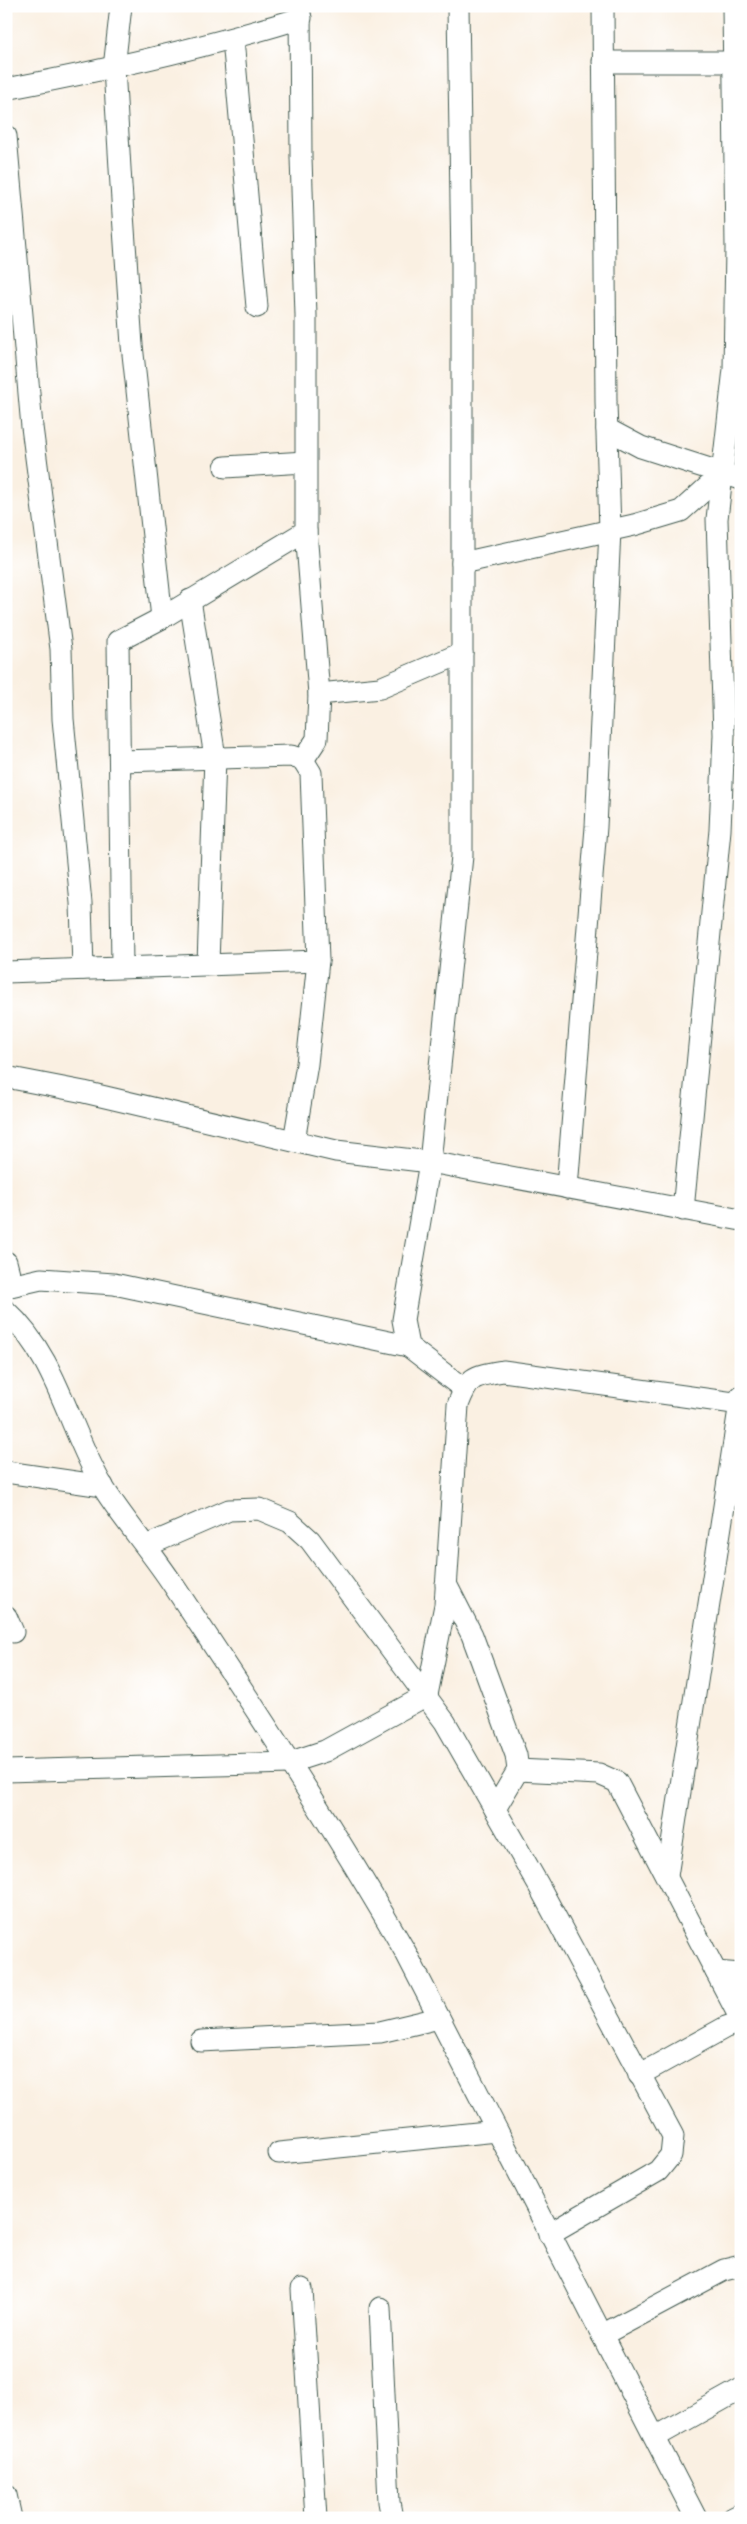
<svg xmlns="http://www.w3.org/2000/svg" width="747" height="2524" font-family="Kalam,sans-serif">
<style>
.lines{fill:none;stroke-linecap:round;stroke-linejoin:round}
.minor-casing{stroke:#40584e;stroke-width:23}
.minor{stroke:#fff;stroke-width:21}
</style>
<rect width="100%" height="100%" fill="#fff"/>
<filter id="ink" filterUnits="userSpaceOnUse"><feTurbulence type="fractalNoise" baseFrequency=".02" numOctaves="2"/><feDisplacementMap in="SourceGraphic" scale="10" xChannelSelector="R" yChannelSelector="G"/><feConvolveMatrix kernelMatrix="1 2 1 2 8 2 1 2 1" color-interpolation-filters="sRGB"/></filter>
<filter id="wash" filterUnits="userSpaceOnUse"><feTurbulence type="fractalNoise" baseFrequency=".0096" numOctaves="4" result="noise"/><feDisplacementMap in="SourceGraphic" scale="20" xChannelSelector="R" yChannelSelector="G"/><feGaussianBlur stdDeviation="1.12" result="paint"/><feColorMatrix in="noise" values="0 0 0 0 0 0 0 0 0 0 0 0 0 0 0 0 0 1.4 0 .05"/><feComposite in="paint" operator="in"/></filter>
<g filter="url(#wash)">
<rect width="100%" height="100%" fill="#faf0e2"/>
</g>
<g filter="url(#ink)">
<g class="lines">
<defs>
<g id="minor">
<path d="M121,6L114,68L121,185L132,345L162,618"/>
<path d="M458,6L462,266V856L430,1162L403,1320L408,1346L464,1389"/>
<path d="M233,39L257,307"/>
<path d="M603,62H733"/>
<path d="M6,89C106,70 204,48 301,18"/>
<path d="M6,136L32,427L61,649L63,719L81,903L83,969"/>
<path d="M607,429L641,447L741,479"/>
<path d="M225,467L305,462"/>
<path d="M462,563L634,525L681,511L722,474"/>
<path d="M190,600L215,757L208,964"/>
<path d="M319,694L380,688L462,653"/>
<path d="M303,760L317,739L319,694L306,531"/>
<path d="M121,761L291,756L303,760L311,773L318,961L307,1064L294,1141"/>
<path d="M122,967L118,641L162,618L306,531V316L301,157L300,6"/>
<path d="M6,972L318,961"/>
<path d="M6,1077L84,1092L336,1151L430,1162L741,1220"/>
<path d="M567,1188L596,827L610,530L606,402L603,6"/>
<path d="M683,1210L720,830L724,735L717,519L734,369L736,248L733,6"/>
<path d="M6,1262L12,1285"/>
<path d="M6,1287L41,1279L114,1284L408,1346"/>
<path d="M6,1311C57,1357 69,1430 103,1487C124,1521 152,1552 174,1586C254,1706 334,1828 406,1953L696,2518"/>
<path d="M6,1472L103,1486"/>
<path d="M146,1546L229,1510L259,1509L290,1522L310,1540L445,1722L539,1886L673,2136L671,2155L658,2171L549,2234"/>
<path d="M446,1584L472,1635L516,1755L518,1770L495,1809"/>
<path d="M6,1616L13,1632"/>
<path d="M518,1770L599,1774L617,1782L741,2020"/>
<path d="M6,1771L288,1763L325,1751L427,1695L445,1605L458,1405C469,1376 473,1376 503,1371L741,1404"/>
<path d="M667,1876L741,1396"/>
<path d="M716,1972L741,1974"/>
<path d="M201,2041L380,2032L439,2018"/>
<path d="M639,2075L726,2027L741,2022"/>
<path d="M279,2153L497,2131"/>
<path d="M302,2289L316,2518"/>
<path d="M380,2308L389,2502L392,2518"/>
<path d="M602,2335L724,2270L741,2266"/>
<path d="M655,2437L741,2389"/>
<path d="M6,2495L11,2518"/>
<path d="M733,2518L741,2514"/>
</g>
</defs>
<use href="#minor" class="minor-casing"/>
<use href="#minor" class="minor"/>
</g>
</g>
<rect width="747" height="2524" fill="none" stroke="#fff" stroke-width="25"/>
</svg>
